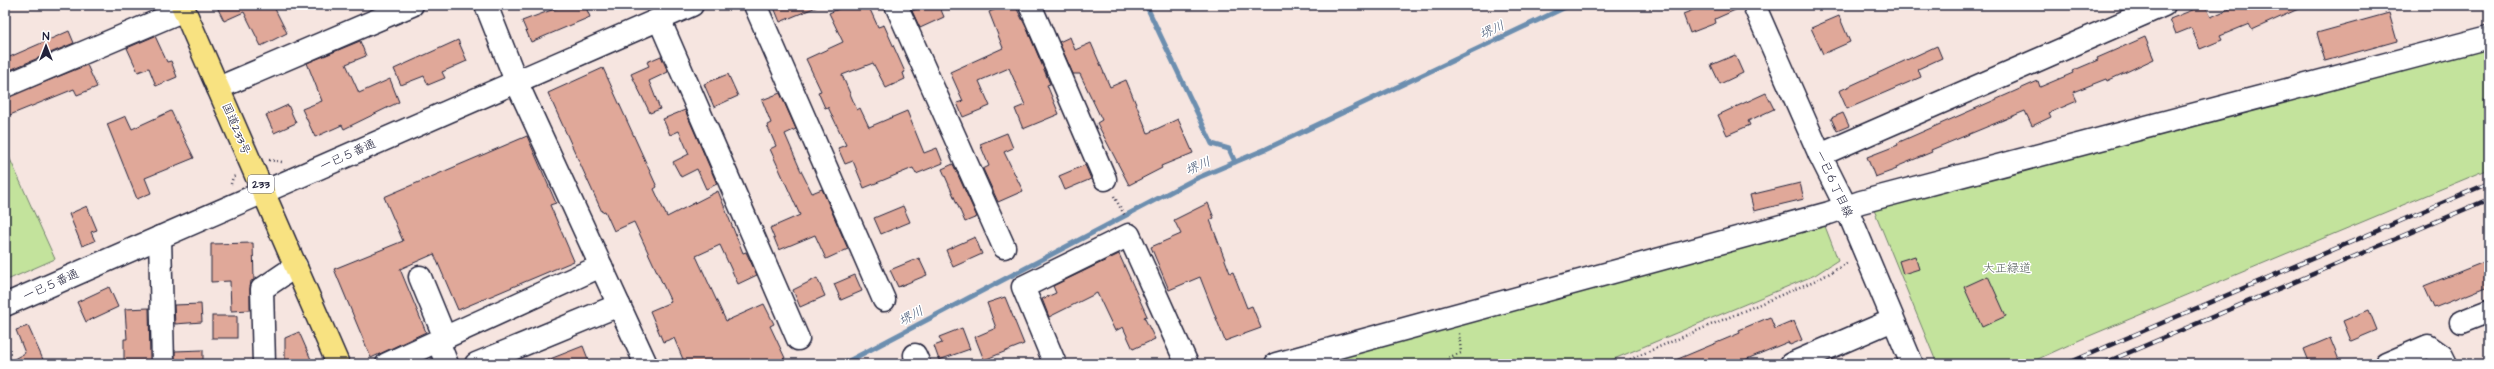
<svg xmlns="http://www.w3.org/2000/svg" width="2494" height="369" font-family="'Architects Daughter','Klee One',sans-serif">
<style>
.green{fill:#c3e39c;stroke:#72826c}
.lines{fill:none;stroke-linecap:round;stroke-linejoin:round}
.stream{stroke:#6c8eaf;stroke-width:5}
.building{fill:#e0a899;stroke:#22223b}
.minor-casing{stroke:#22223b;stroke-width:25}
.highway-casing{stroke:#22223b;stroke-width:25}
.path{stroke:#22223b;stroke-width:2.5;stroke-dasharray:1 3;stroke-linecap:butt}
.minor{stroke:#fff;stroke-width:22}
.highway{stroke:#f8e281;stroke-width:22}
.rail-casing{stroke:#22223b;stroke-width:4.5}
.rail{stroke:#fff;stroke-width:3;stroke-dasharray:9;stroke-linecap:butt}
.labels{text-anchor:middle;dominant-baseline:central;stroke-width:3;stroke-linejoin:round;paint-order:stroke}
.shield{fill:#fff;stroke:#646476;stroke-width:1}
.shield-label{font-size:11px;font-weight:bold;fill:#22223b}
.street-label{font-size:12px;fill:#22223b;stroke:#fff}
.park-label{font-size:12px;fill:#525c58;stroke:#fff}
.water-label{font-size:13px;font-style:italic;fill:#475875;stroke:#fff}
</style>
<rect width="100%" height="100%" fill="#f6e5e0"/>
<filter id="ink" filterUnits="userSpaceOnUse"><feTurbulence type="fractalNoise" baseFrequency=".025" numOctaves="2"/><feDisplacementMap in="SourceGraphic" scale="8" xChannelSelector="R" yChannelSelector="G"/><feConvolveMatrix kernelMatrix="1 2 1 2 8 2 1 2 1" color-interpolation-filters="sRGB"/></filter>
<g filter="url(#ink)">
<g class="green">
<path d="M2489,43V169L2082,339L2027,364H1937L1872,205Z"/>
<path d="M5,148L55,259L5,281Z"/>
<path d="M1823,221L1838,260L1815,275L1602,364H1311Z"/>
</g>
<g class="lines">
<g class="stream">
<path d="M1146,5L1212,144L1229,149L1235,162"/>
<path d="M843,364L1195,179L1266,149L1570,5"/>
</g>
</g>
<g class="building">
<path d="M216,5H273L287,33L261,46L244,12L224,21Z"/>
<path d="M565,5H585L590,17L531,42L522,21Z"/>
<path d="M773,5H821L780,22Z"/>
<path d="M848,5H868L878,27L884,25L905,72L903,73L905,79L886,88L873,63L842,75L857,110L860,108L869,127L907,111L924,153L937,148L943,163L916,174L913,168L864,188L853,161L845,164L838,148L846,145L828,107L825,108L818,92L821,91L806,59L843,42L829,13Z"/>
<path d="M926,5H939L944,17L920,28L912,11Z"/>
<path d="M1007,5H1015L1027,29L1050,84L1047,85L1059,114L1023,129L1015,109L1025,105L1009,68L979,81L990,106L963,117L957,103L963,101L950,72L1003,48L989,12Z"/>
<path d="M1706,5H1742V7L1715,19L1716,23L1690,33L1683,14Z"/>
<path d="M2205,5L2211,17L2238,5H2307L2252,30L2249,24L2220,36L2222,40L2200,49L2191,28L2176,34L2170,19Z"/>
<path d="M2389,13L2397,41L2325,61L2317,33Z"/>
<path d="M1839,16L1850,42L1823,54L1811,28Z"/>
<path d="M69,31L74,43L5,72V59Z"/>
<path d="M155,36L167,62L171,61L177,77L156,86L149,68L138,72L127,48Z"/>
<path d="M1070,37L1075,50L1091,43L1110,87L1126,80L1148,133L1178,119L1193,153L1161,166L1162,168L1129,185L1097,123L1102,120L1080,74H1073L1059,42Z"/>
<path d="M2145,37L2154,59L2107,81L2106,79L2073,92L2077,101L2049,113L2051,117L2032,126L2025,111L1931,150L1932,152L1896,167L1897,169L1875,177L1867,157L1898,145L1897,143L2038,81L2040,87L2073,73L2072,71L2098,60L2097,58Z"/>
<path d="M458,40L467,61L442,72L445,78L428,85L424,76L401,85L394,69Z"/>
<path d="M360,41L366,56L346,64L359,93L390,79L399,102L344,129L342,125L315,137L302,109L322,101L307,63Z"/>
<path d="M1937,46L1942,58L1918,69L1921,77L1847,109L1839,91Z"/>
<path d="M1735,55L1743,73L1720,84L1711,65Z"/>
<path d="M661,56L668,72L649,81L660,109L650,113L631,74L649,66L647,62Z"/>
<path d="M87,65L97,87L77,95L74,89L5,117V98Z"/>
<path d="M603,68L657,187L654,189L667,217L718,191L743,253L746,252L757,275L738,284L720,245L696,256L726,321L764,304L774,324L770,326L785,358L772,364H685L674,338L663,342L650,311L671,302L634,222L614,231L605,211L602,212L548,93Z"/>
<path d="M728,74L738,96L714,107L704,84Z"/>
<path d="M780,93L796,129L785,134L800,169L812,193L822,189L848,249L826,259L815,235L779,250L770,228L800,215L770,149L776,146L767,125L771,123L762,100Z"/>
<path d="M1766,93L1774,109L1748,121L1750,125L1727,135L1718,115Z"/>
<path d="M288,105L296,123L274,133L266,115Z"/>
<path d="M685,110L717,184L706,189L697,169L681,177L673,162L689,154L679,131L670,135L663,119Z"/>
<path d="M171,111L194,158L145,178L151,193L137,199L107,124L126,116L132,129Z"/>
<path d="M1843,113L1849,126L1837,131L1831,118Z"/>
<path d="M1007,133L1013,148L1004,152L1023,191L998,202L983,169L989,166L980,144Z"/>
<path d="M527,136L556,203L550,205L574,261L458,310L434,254L400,269L426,332L371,358L334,269L403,241L384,197Z"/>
<path d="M953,164L977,217L965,222L942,169Z"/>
<path d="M1085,165L1091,179L1065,190L1059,176Z"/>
<path d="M1800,183L1804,199L1754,211L1750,195Z"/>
<path d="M1208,203L1214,218L1210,220L1230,273L1233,272L1247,308L1252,306L1261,328L1225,341L1200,277L1169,290L1151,247L1181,234L1174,220Z"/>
<path d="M87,206L97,230L91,232L95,241L82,246L69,214Z"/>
<path d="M903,206L910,222L881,234L874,218Z"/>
<path d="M975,237L982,254L953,267L946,250Z"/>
<path d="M253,243L254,280L251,281L250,289V310L231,311L230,281L211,282V244Z"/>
<path d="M1119,254L1147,316L1144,317L1155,339L1133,349L1123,327L1115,331L1097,293L1049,317L1042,299L1056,293L1053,286Z"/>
<path d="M1915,256L1919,269L1903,274L1899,261Z"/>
<path d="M919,258L927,275L898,287L890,270Z"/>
<path d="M2489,260V286L2434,308L2424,286Z"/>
<path d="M855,275L862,291L841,300L834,284Z"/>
<path d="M1988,276L2006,316L1982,327L1964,287Z"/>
<path d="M817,278L825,296L800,307L793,290Z"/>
<path d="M109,287L118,307L86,322L77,302Z"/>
<path d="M1005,297L1024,344L984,360L975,337L996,328L987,303Z"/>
<path d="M201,304L202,322L175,324L174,305Z"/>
<path d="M149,308L150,361H124V339H127L125,309Z"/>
<path d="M2369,310L2377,330L2351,341L2343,321Z"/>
<rect x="212" y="316" width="25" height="22"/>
<path d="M1770,317L1775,329L1794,321L1802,340L1790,345L1788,342L1742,361L1744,364H1666L1740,333L1739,330Z"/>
<path d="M28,326L45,364H5L25,353L16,330Z"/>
<path d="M962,328L970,349L939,360L934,346L942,343L939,337Z"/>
<path d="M299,332L313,364H285V338Z"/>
<path d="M2330,338L2339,360L2328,364H2310L2304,349Z"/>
<path d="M583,346L590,364H540V363Z"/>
<path d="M203,350V364H175V351Z"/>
</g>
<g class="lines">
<defs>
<g id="minor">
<path d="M486,5L516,81L646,364"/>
<path d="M755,5L884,300"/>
<path d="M896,5L1004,247"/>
<path d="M1030,5L1105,179"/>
<path d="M1754,5L1820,155L1846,207L1912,364"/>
<path d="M659,19L798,339"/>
<path d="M5,86L184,10"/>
<path d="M218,88L412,5"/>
<path d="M1820,155L2164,5"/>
<path d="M160,237L163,364"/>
<path d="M420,277L445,338"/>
<path d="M5,305L692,5"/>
<path d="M2461,322L2489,311"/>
<path d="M438,341L447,364"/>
<path d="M915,355L919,364"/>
<path d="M264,364L262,289L296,266"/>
<path d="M387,364L601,266"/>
<path d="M476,364L619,305"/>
<path d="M1055,364L1023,287L1129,235L1187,364"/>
<path d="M1276,364L1829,213L1861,202L2489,37"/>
<path d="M1791,364L1893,320"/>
<path d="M2386,364L2428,346L2442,356L2446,364"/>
</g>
<path id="highway" d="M182,5L338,364"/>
</defs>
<use href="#minor" class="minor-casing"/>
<use href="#highway" class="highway-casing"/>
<g class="path">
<path d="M2484,101L2489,99"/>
<path d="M269,160L282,162"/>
<path d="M231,184L233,177L236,176"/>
<path d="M1114,196L1125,216"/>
<path d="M1449,364L1447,358L1461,353L1459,333"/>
<path d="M1619,364L1821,278L1849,262"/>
</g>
<use href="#minor" class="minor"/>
<use href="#highway" class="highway"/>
<defs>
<g id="rail">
<path d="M2066,364L2489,183"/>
<path d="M2102,364L2489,199"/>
</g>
</defs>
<use href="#rail" class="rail-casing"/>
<use href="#rail" class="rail"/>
</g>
</g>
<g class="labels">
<rect class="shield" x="248" y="175" width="26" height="18" rx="3"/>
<g class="shield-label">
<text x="261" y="184">233</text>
</g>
<g class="street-label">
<text transform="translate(236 129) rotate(67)">国道233号</text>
<text transform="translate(348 155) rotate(-24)">一已５番通</text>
<text transform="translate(1834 184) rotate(65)">一已６丁目線</text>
<text transform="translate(51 285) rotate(-24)">一已５番通</text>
</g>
<g class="park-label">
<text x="2007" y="268">大正緑道</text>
</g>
<g class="water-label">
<text transform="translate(1492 30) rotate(-25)">堺川</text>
<text transform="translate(1198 166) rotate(-24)">堺川</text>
<text transform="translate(911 316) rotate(-28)">堺川</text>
</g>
</g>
<rect width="2494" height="369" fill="none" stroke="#fff" stroke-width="20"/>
<rect x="10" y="10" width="2474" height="349" fill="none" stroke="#22223b" stroke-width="1.5" filter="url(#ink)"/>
<g transform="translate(46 46)" stroke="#ffffff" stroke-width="3" paint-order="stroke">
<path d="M0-3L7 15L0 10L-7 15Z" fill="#22223b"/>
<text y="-6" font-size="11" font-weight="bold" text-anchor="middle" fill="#22223b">N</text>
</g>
</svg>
